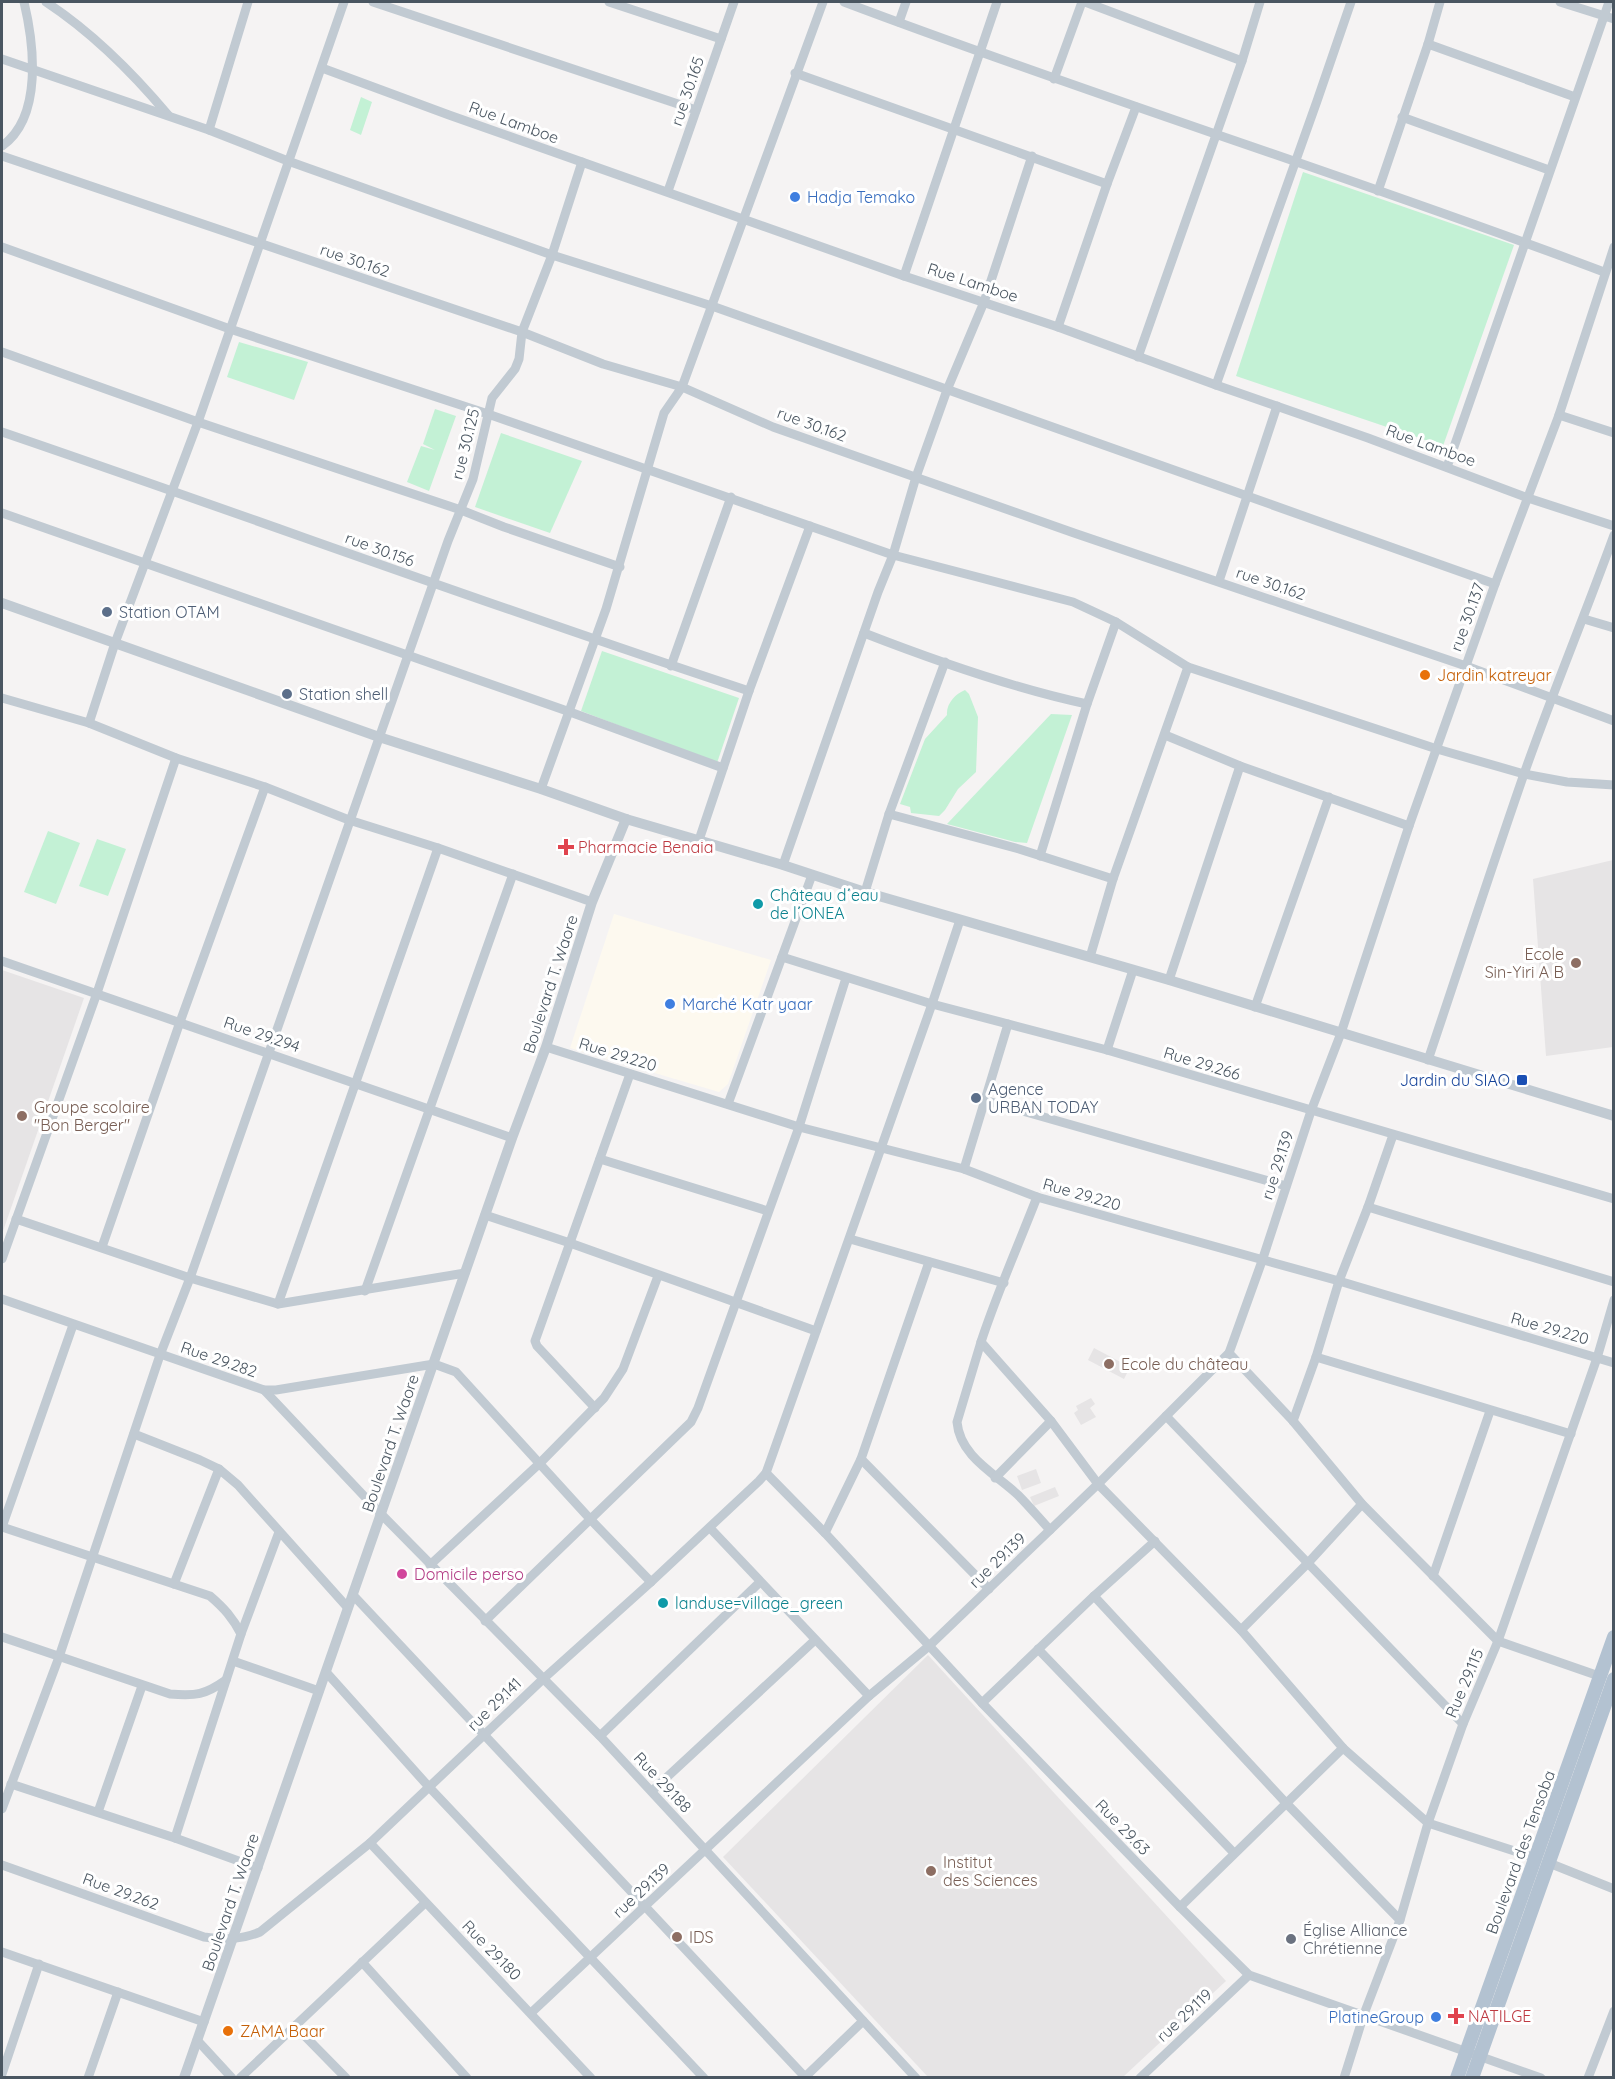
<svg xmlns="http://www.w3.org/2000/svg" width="1615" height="2079" font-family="Quicksand,sans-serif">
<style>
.commercial{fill:#fdf9ef}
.education{fill:#e6e4e5}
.green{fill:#c3f1d5}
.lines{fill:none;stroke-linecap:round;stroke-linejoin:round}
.minor{stroke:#c1cad2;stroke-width:9}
.tertiary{stroke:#c1cad2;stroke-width:10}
.primary{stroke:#b3c2d1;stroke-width:14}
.shop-dot{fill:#3f7fe0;stroke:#fff;stroke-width:2}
.service-dot{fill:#5c6f8a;stroke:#fff;stroke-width:2}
.food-dot{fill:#e8710a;stroke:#fff;stroke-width:2}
.health-dot{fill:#e0444e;stroke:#fff;stroke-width:2}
.culture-dot{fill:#0f9aa8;stroke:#fff;stroke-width:2}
.education-dot{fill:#8d6e63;stroke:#fff;stroke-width:2}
.transit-dot{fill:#1a4fb4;stroke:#fff;stroke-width:2}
.hotel-dot{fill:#d1479c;stroke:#fff;stroke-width:2}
.worship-dot{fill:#6b7280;stroke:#fff;stroke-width:2}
.labels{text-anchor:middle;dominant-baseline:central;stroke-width:6;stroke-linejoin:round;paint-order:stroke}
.street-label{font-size:16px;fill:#4a5661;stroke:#fff}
.shop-label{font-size:16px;fill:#366cbe;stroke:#fff;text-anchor:start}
.service-label{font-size:16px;fill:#4e5e75;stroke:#fff;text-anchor:start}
.food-label{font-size:16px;fill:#c56008;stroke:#fff;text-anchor:start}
.health-label{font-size:16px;fill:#be3a42;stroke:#fff;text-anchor:start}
.culture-label{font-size:16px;fill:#0d838f;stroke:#fff;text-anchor:start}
.education-label{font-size:16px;fill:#785e54;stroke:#fff;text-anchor:start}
.transit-label{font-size:16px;fill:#164399;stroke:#fff;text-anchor:end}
.hotel-label{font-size:16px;fill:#b23c85;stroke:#fff;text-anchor:start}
.worship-label{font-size:16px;fill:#5b616d;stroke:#fff;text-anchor:start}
</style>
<rect width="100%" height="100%" fill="#f5f3f3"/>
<path class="commercial" d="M614,914L771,960L728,1084L719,1092L570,1048Z"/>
<g class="education">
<path d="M1613,860V1047L1546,1056L1533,879Z"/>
<path d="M2,970L84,998L2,1234Z"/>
<path d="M1094,1348L1130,1367L1124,1379L1088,1360Z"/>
<path d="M1091,1398L1095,1404L1090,1408L1096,1417L1081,1425L1074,1413L1078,1410L1076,1406Z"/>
<path d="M1036,1469L1041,1483L1022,1490L1017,1476Z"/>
<path d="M1055,1487L1059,1496L1034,1506L1030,1497Z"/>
<path d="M928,1655L1226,1981L1123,2077H928L723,1857Z"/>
</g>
<g class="green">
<path d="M361,97L372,102L361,135L350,130Z"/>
<path d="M1303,172L1514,245L1443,446L1236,376Z"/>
<path d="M239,342L308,362L294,400L227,377Z"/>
<path d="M435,409L456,416L429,491L407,482L421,446L435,450L423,444Z"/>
<path d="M501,433L582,461L550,533L475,507Z"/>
<path d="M602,651L739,698L717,763L581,711Z"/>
<path d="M965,690L969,694L978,717L976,772L958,789L945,810L939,816L911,813L910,807L900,804L925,739L947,715C946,704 955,694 965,690Z"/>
<path d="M1051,714L1072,715L1027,843L1015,842L947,824Z"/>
<path d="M48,831L80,843L56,904L24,892Z"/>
<path d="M97,839L126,849L108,896L79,886Z"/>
</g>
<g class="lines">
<g class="minor">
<path d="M46,2C93,33 132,72 168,115"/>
<path d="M373,2L696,110"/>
<path d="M609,2L721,39"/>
<path d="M844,2C1095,97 1353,177 1604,272"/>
<path d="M1085,2L1242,61"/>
<path d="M1560,2L1614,19"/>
<path d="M899,22L906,2"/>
<path d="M1428,44L1575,97"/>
<path d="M2,59L209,130L288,161L552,255L712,306L1495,584"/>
<path d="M322,68L449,115L904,276L1058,327L1216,385L1368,438L1528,498L1614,526"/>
<path d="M795,73L1107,184"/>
<path d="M1054,79L1082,2"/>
<path d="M1402,117L1549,170"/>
<path d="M209,130L248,2"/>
<path d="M2,146C43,117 34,44 24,2"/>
<path d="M2,156L522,332L603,364L682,387L773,427L1074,533L1466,666L1614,721"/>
<path d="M668,191L734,2"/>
<path d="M1378,191L1428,44L1440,2"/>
<path d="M2,247L230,329L488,414L893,555L1073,602L1116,622L1188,667L1437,749L1524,774L1567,782L1614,785"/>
<path d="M904,276L997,2"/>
<path d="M1058,327L1107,184L1136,107"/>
<path d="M2,352L198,422L461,510L504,527L620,567"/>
<path d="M1138,357L1242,61L1260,2"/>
<path d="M1216,385L1317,101L1351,2"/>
<path d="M1559,415L1614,433"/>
<path d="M2,432C251,517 499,609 749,691"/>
<path d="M1447,467L1609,2"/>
<path d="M2,513L570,712L723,768"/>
<path d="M1219,581L1277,406"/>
<path d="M1584,619L1614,628"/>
<path d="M864,633C936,661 1012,688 1087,704"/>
<path d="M671,666L731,497"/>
<path d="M2,698L89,723L176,758L265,787L349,820L438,848L592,902"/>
<path d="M89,723L115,643L198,422L344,2"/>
<path d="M1165,735L1240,766L1409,826"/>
<path d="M541,789L606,609L664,413L682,387L823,2"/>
<path d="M889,814L1019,849L1113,879"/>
<path d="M699,840L749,691L810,526"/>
<path d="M1040,856L1087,704L1116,622"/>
<path d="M783,865L878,592L893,555L916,477L947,390L984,302L1032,156"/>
<path d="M865,892L889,814L945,662"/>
<path d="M782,957L932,1004L1107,1050L1614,1199"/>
<path d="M1090,957L1113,879L1188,667"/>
<path d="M2,961L512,1138"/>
<path d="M1169,980L1240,766"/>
<path d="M1255,1007L1329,797"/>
<path d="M546,1047L799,1127L964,1169L1037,1197L1339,1281L1614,1363"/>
<path d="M1107,1050L1133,970"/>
<path d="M1428,1060C1460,965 1491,869 1524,774C1552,694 1585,615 1614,535"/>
<path d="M984,1100L1286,1186"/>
<path d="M728,1104L812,875"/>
<path d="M600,1159L768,1211"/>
<path d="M964,1169L1008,1024"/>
<path d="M1037,1197C1018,1246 997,1293 981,1342L1051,1421L1098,1484L1241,1630L1343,1748L1428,1823L1536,1858"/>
<path d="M1368,1207L1614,1282"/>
<path d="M485,1215L570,1243L816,1331"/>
<path d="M16,1219L190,1278L278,1304L465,1273"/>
<path d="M850,1239L1004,1283"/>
<path d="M102,1247L180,1022L265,787"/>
<path d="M2,1259L97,993L176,758"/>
<path d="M365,1291L513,874"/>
<path d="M2,1299L264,1390H276L434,1364L456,1372L591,1520L651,1582"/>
<path d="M278,1304L438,848"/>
<path d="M981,1342L957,1422C960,1457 996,1474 1018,1495C1029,1506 1039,1518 1050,1530"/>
<path d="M1229,1353L1293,1421L1362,1504L1498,1641L1599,1676"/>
<path d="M1316,1357L1571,1434"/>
<path d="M264,1390L381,1514L600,1736L916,2078"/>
<path d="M595,1408L537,1346L535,1341L630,1074"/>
<path d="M1166,1416L1463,1724"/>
<path d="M1293,1421L1316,1357L1339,1281L1368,1207L1393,1135"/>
<path d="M134,1434L200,1460L219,1469L238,1485L348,1608"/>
<path d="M861,1459L989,1589"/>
<path d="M766,1473L825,1533L982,1703L1180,1907L1249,1975L1541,2078"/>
<path d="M995,1478L1051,1421"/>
<path d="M2,1527L210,1596C224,1608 233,1618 241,1634"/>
<path d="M2,1527L73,1325"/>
<path d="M710,1528L869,1696"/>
<path d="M825,1533L861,1459L929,1262"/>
<path d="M430,1565L540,1463L604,1398L623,1369L658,1276"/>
<path d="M1433,1576L1490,1411"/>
<path d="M174,1584L219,1469"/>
<path d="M353,1595L806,2078"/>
<path d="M1094,1596L1286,1803L1400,1920"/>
<path d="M485,1621L691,1422L698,1408L799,1127L846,978"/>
<path d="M1241,1630L1308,1563L1362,1504"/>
<path d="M2,1637L170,1694C196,1696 205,1695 226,1680"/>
<path d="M1038,1649L1234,1853"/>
<path d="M233,1661L319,1691"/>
<path d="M326,1672L429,1787L704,2078"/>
<path d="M982,1703L1094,1596L1155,1541"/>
<path d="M600,1736L760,1582"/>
<path d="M11,1784L175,1838L258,1868"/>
<path d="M652,1791L815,1640"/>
<path d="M2,1809L59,1657L160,1355L190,1278L448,541L473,479L492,398L515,369L519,359L522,332L552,255L582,162"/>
<path d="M98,1812L142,1686"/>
<path d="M175,1838L241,1634L279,1532"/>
<path d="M370,1843L591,2078"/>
<path d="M1549,1863L1614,1889"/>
<path d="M2,1865L204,1937C225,1940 241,1940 260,1932L370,1843L542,1680L651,1582L759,1481L766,1473L771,1459L932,1004L960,920"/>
<path d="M1180,1907L1343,1748"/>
<path d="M2,1952L204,2022"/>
<path d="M362,1962L467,2078"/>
<path d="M532,2012L869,1696L929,1646L1098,1484L1229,1353L1262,1261L1311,1111L1341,1033L1409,826L1495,584L1559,415L1614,247"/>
<path d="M295,2026L346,2078"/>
<path d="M197,2040L232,2078"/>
<path d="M2,2074L39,1964"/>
<path d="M88,2078L118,1992"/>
<path d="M240,2078L425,1903"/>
<path d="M804,2078L863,2021"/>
<path d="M1140,2078L1249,1975"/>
<path d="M1344,2078L1364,2014L1400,1920L1428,1823L1463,1724L1498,1641L1597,1358L1614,1300"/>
<path d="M1588,2078L1614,2011"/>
</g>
<g class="tertiary">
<path d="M2,603L379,737L541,789L626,819L783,865L865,892L1169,980L1614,1116"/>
<path d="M184,2078L512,1138L546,1047L592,902L626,819"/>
</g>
<g class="primary">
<path d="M1457,2078L1614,1637"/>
<path d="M1472,2078L1614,1679"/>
</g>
</g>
<g class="shop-dot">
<circle cx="795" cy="197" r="6"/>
<circle cx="670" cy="1004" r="6"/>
<circle cx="1436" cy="2017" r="6"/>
</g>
<g class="service-dot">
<circle cx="107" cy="612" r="6"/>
<circle cx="287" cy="694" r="6"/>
<circle cx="976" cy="1098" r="6"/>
</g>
<g class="food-dot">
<circle cx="1425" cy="675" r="6"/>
<circle cx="228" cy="2031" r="6"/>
</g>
<g class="health-dot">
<path d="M563 838h6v6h6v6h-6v6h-6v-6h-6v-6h6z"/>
<path d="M1453 2007h6v6h6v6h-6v6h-6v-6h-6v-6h6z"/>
</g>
<g class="culture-dot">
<circle cx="758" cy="904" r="6"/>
<circle cx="663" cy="1603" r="6"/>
</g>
<g class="education-dot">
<circle cx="1576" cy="963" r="6"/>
<circle cx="22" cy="1116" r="6"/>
<circle cx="1109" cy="1364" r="6"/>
<circle cx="931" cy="1871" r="6"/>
<circle cx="677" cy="1937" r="6"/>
</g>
<rect class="transit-dot" x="1516" y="1074" width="12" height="12" rx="3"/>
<circle class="hotel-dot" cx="402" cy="1574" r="6"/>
<circle class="worship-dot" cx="1291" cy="1939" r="6"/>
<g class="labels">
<g class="street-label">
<text transform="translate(687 91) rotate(-71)">rue 30.165</text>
<text transform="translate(514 122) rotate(20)">Rue Lamboe</text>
<text transform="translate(355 260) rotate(19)">rue 30.162</text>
<text transform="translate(973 282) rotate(18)">Rue Lamboe</text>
<text transform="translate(812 424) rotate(20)">rue 30.162</text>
<text transform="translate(465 444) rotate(-76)">rue 30.125</text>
<text transform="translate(1431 445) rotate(20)">Rue Lamboe</text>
<text transform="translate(380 549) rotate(20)">rue 30.156</text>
<text transform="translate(1271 583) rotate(19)">rue 30.162</text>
<text transform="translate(1467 617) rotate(-70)">rue 30.137</text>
<text transform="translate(550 984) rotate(-72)">Boulevard T. Waore</text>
<text transform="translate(262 1034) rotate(19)">Rue 29.294</text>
<text transform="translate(618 1054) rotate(17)">Rue 29.220</text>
<text transform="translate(1202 1063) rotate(17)">Rue 29.266</text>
<text transform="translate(1277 1165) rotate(-72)">rue 29.139</text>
<text transform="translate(1082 1194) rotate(16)">Rue 29.220</text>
<text transform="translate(1550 1328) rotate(16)">Rue 29.220</text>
<text transform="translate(219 1359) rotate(19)">Rue 29.282</text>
<text transform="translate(390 1443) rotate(-71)">Boulevard T. Waore</text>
<text transform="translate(997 1560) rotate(-44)">rue 29.139</text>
<text transform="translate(1464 1683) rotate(-67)">Rue 29.115</text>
<text transform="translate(494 1704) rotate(-44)">rue 29.141</text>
<text transform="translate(663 1782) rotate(47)">Rue 29.188</text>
<text transform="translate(1123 1827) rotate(46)">Rue 29.63</text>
<text transform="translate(1520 1852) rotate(-70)">Boulevard des Tensoba</text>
<text transform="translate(641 1890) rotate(-43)">rue 29.139</text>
<text transform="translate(121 1891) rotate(20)">Rue 29.262</text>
<text transform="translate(230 1902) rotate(-71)">Boulevard T. Waore</text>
<text transform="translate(492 1950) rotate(46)">Rue 29.180</text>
<text transform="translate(1184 2015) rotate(-43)">rue 29.119</text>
</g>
<g class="shop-label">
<text x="807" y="197">Hadja Temako</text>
<text x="682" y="1004">Marché Katr yaar</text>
<text x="1424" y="2017" text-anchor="end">PlatineGroup</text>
</g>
<g class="service-label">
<text x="119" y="612">Station OTAM</text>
<text x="299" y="694">Station shell</text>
<text x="988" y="1089">Agence<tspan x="988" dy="18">URBAN TODAY</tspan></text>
</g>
<g class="food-label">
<text x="1437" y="675">Jardin katreyar</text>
<text x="240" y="2031">ZAMA Baar</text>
</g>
<g class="health-label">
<text x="578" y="847">Pharmacie Benaia</text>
<text x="1468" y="2016">NATILGE</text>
</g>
<g class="culture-label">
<text x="770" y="895">Château d´eau<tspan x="770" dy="18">de l´ONEA</tspan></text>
<text x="675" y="1603">landuse=village_green</text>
</g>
<g class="education-label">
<text x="1564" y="954" text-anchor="end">Ecole<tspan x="1564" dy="18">Sin-Yiri A B</tspan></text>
<text x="34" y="1107">Groupe scolaire<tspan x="34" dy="18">"Bon Berger"</tspan></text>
<text x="1121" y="1364">Ecole du château</text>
<text x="943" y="1862">Institut<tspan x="943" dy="18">des Sciences</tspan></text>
<text x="689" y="1937">IDS</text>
</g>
<g class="transit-label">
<text x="1510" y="1080">Jardin du SIAO</text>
</g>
<g class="hotel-label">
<text x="414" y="1574">Domicile perso</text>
</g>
<g class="worship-label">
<text x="1303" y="1930">Église Alliance<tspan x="1303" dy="18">Chrétienne</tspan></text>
</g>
</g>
<rect width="1615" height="2079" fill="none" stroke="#4a5661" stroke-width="6"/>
</svg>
